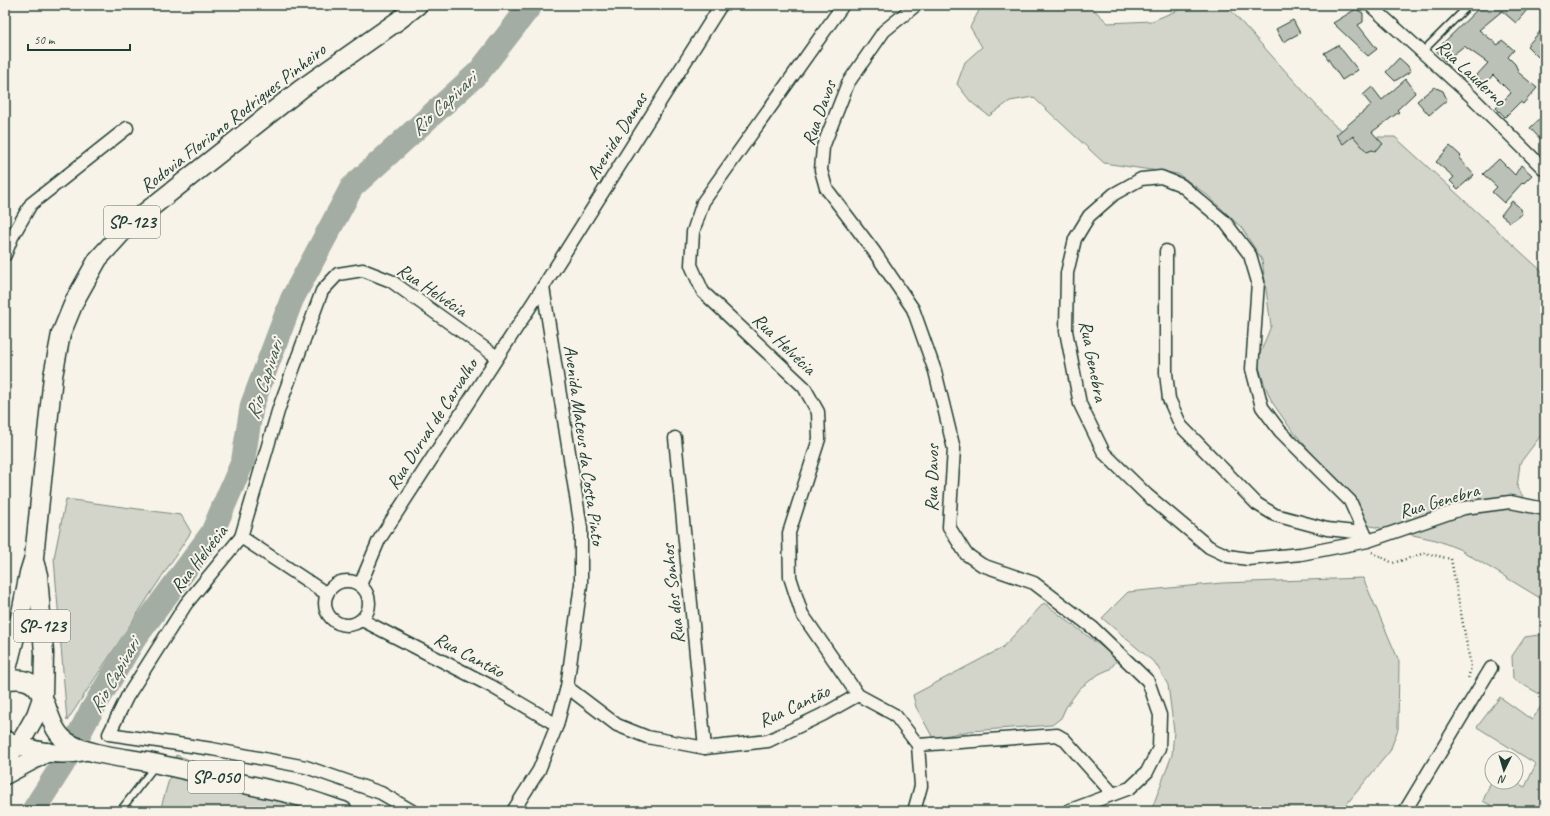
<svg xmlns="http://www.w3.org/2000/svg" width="1550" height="816" font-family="Caveat,sans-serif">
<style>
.green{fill:#d3d5ca;stroke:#79897f}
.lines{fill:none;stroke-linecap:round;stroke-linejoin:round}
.river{stroke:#a4ada3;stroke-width:24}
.building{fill:#bbc1b6;stroke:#1f3d34}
.lane-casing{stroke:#1f3d34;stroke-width:9}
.street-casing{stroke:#1f3d34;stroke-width:15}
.secondary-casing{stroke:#1f3d34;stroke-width:19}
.primary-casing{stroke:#1f3d34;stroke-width:21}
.path{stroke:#1f3d34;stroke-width:2.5;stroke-dasharray:1 3;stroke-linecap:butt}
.lane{stroke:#f7f3e8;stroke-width:6}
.street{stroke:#f7f3e8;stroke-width:12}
.secondary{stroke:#f7f3e8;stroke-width:16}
.primary{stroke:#f7f3e8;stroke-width:18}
.labels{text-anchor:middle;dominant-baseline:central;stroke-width:4;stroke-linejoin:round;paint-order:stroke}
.shield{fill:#f7f3e8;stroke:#60746a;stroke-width:1}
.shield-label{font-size:18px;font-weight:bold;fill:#1f3d34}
.street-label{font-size:19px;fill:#1f3d34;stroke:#f7f3e8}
.water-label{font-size:20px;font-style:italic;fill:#405950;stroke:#f7f3e8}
</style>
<rect width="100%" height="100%" fill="#f7f3e8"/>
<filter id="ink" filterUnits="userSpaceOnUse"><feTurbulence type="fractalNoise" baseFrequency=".025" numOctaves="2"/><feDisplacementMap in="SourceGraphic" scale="8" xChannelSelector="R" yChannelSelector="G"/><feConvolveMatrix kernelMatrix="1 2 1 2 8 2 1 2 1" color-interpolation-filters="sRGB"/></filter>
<g filter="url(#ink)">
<g class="green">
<path d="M1001,5H1082L1091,7L1108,23L1152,21L1190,5H1226L1334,125L1352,137H1395L1545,274V430L1520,463L1517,488L1535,512L1545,518V601L1459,549L1436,540L1366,525L1356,508L1345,486L1319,462L1288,425L1272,402L1264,383L1257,361L1271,326L1262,260L1242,228L1206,194L1178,174L1104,163L1033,97L1010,101L989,116L971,102L957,84L965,62L982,47L970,27L981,7Z"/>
<path d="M66,499L181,515L191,532L67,721L54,558Z"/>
<path d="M1363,578L1399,661L1398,729L1390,751L1341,811H1151L1172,755L1174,731L1168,685L1156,664L1102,618L1128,592L1222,583Z"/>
<path d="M1044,603L1118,659L1110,669L1099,674L1080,688L1066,707L1061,718L1052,725L970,731L933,738L916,707L913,695L1002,648Z"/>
<path d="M1545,634V697L1513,679L1512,656L1525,637Z"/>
<path d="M1500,697L1532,720L1545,700V806L1542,811H1501L1483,801L1492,779V782H1514L1525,787L1536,764L1477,727Z"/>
<path d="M176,755L327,811H160Z"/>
</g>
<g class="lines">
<path class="river" d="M33,811L63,764L89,715L133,641L212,533L243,461L252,405L292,299L352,187L479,72L531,5"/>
</g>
<g class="building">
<path d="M1482,5H1531L1516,23L1502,11L1479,30L1498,45L1502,40L1514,50L1508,57L1515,64L1519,73L1537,88L1523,104L1520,102L1505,117L1496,108L1511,93L1493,75L1485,84L1476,76L1488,63L1464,46L1445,61L1436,50Z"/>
<path d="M1356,9L1363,13V22L1358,25L1377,49L1368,56L1333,23Z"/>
<path d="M1293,20L1300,33L1283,42L1276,29Z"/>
<path d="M1545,26V50L1538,57L1527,46Z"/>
<path d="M1338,45L1358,70L1342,80L1324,53Z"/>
<path d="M1399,58L1407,65L1411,71L1395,81L1386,72Z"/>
<path d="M1406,79L1412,87L1415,93L1397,110L1399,112L1372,132L1383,144L1375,151L1372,150L1367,152L1353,136L1343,144L1336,135L1371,105L1363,95L1372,87L1382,100Z"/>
<path d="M1434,87L1443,91L1447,100L1429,115L1417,101Z"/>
<path d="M1545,114V144L1530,128Z"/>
<path d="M1450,146L1461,156L1459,158L1474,175L1458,189L1450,181L1454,177L1436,162Z"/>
<path d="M1499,159L1515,175L1521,165L1532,175L1524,183L1523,182L1504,203L1492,192L1497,187L1483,174Z"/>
<path d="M1512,201L1519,207L1522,214L1510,222L1501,215Z"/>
</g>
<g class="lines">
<defs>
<g id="lane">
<path d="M1422,52L1469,5"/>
<path d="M120,811L155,766"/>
</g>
<g id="street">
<path d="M843,5L703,202L693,232L691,265L703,292L804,387L818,412L819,439L789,533L790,577L802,614L858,695L895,715L918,745L921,786L914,811"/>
<path d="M916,5L884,31L848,83L823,147L821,170L826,188L873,250L913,309L935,371L954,449L949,527L966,554L982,565L1034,583L1093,628L1148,681L1160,715L1159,748L1147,772L1130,788L1068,811"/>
<path d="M1370,5L1471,96L1545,170"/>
<path d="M1166,251V373L1169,399L1181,426L1257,504L1275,515L1327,529L1364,533"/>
<path d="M5,255L12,237L31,204L127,128"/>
<path d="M675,438L705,748"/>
<path d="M241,537L327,594"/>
<path d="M1368,541L1350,501L1280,431L1262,407L1252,369L1258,282L1250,255L1225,222L1181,185L1161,177L1141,179L1114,194L1089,216L1075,239L1067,273L1066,331L1080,404L1104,453L1147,495L1209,547L1228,556L1248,559L1301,554L1368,541L1464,508L1510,502L1545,509"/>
<circle cx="347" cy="603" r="22"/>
<path d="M360,585L379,540L543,287L721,5"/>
<path d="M362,620L491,686L557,725"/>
<path d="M567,687L617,725L647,737L705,748L768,741L824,714L858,695"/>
<path d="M918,745L1057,735L1064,739L1113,794"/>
<path d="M412,811L381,793L306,767L212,749L109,734L127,697L186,604L241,537L279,408L322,291L338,274L363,270L391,281L497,357"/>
<path d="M513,811L539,770L557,725L567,687L581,584V528L543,287"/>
<path d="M1405,811L1491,668"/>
</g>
<path id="secondary" d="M5,761L19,745"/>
<g id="primary">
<path d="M5,677L21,613L29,573L34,557L53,376L61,334L75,300L98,259L129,225L301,89L399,20L418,5"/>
<path d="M5,681C55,670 39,726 69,743C91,756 132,758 158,764C185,770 213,776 240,783C257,787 274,790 291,794C308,799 325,805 343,811"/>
<path d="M5,740C29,750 58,758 84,751"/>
<path d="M19,745L36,715L43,695L44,653L38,575L35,564"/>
<path d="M5,775L48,752"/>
</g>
</defs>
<use href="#lane" class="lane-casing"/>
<use href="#street" class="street-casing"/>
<use href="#secondary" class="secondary-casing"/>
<use href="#primary" class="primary-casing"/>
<path class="path" d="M1372,552L1393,563L1425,553L1451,559L1471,667L1468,679"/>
<use href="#lane" class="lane"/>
<use href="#street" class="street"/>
<use href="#secondary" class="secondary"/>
<use href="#primary" class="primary"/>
</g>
</g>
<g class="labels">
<g class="shield">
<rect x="104" y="206" width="56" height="32" rx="3"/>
<rect x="14" y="610" width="56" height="32" rx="3"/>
<rect x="188" y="761" width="56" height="32" rx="3"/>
</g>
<g class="shield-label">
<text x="132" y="222">SP-123</text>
<text x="42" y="626">SP-123</text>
<text x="216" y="777">SP-050</text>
</g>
<g class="street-label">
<text transform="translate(1471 73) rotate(43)">Rua Lauderno</text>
<text transform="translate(819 113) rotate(-70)">Rua Davos</text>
<text transform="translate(233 118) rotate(-38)">Rodovia Floriano Rodrigues Pinheiro</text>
<text transform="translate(617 136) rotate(-58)">Avenida Damas</text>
<text transform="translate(432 290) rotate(34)">Rua Helvécia</text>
<text transform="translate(784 344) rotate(44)">Rua Helvécia</text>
<text transform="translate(1093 361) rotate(79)">Rua Genebra</text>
<text transform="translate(432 424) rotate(-57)">Rua Durval de Carvalho</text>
<text transform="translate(584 445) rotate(82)">Avenida Mateus da Costa Pinto</text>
<text transform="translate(932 478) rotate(-89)">Rua Davos</text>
<text transform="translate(1439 501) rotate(-16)">Rua Genebra</text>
<text transform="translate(199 559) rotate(-52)">Rua Helvécia</text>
<text transform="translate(673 594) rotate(-96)">Rua dos Sonhos</text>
<text transform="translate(469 655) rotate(28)">Rua Cantão</text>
<text transform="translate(794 706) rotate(-25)">Rua Cantão</text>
</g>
<g class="water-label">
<text transform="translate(443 104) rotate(-43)">Rio Capivari</text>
<text transform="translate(264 380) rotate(-72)">Rio Capivari</text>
<text transform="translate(114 676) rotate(-60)">Rio Capivari</text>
</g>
</g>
<rect width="1550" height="816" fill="none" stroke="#f7f3e8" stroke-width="20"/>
<rect x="10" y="10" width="1530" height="796" fill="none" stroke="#1f3d34" stroke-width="1.5" filter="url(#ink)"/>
<g transform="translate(1504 770) rotate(185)"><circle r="19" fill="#f7f3e8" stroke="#a1aaa0"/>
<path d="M0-3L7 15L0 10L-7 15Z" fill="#1f3d34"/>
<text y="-6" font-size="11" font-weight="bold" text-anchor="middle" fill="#1f3d34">N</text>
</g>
<path d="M28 44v6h102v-6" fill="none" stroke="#1f3d34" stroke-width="2"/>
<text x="34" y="44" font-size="12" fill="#1f3d34" stroke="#f7f3e8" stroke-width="3" paint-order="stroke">50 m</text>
</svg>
